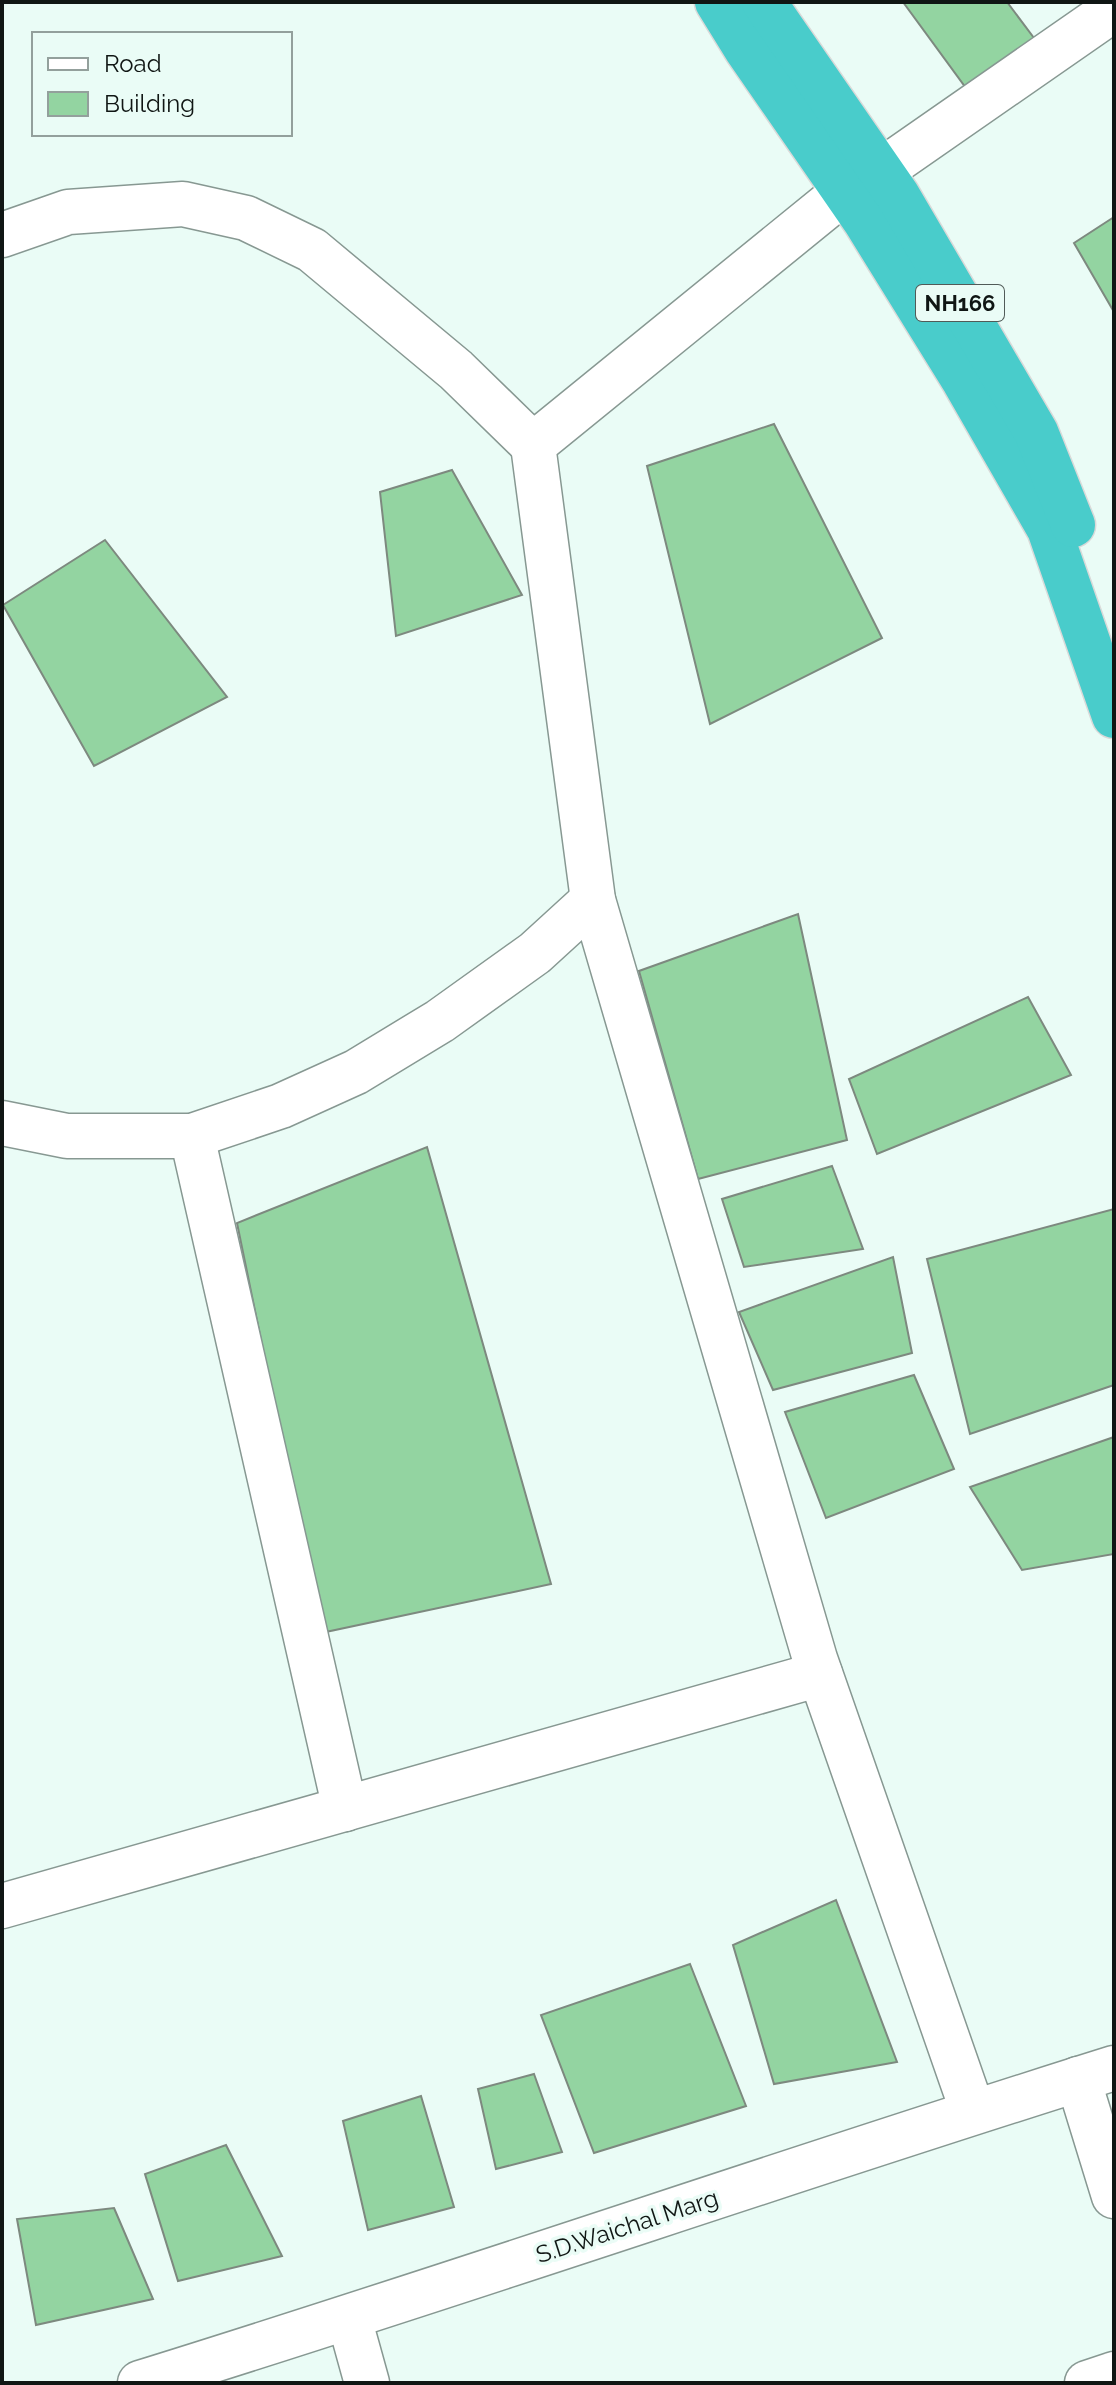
<svg xmlns="http://www.w3.org/2000/svg" width="1116" height="2385" font-family="Raleway,sans-serif">
<style>
.building{fill:#93d4a1;stroke:#7d897f;stroke-width:2}
.lines{fill:none;stroke-linecap:round;stroke-linejoin:round}
.minor-casing{stroke:#879892;stroke-width:47}
.highway-casing{stroke:#d9dad9;stroke-width:47}
.minor{stroke:#fff;stroke-width:44}
.highway{stroke:#49cccb;stroke-width:44}
.labels{text-anchor:middle;dominant-baseline:central;stroke-width:7;stroke-linejoin:round;paint-order:stroke}
.shield{fill:#eafcf6;stroke:#515b58;stroke-width:2}
.shield-label{font-size:22px;font-weight:bold;fill:#101614}
.street-label{font-size:24px;fill:#101614;stroke:#eafcf6}
</style>
<rect width="100%" height="100%" fill="#eafcf6"/>
<g class="building">
<path d="M903,2H1007L1034,38L966,88Z"/>
<path d="M1114,217V312L1074,243Z"/>
<path d="M774,424L882,638L710,724L647,466Z"/>
<path d="M452,470L522,595L396,636L380,492Z"/>
<path d="M105,540L227,697L94,766L3,605Z"/>
<path d="M798,914L847,1140L698,1179L639,971Z"/>
<path d="M1028,997L1071,1075L877,1154L849,1079Z"/>
<path d="M427,1147L551,1584L321,1633L237,1223Z"/>
<path d="M832,1166L863,1249L744,1267L722,1199Z"/>
<path d="M1114,1209V1385L970,1434L927,1259Z"/>
<path d="M893,1257L912,1353L773,1390L739,1312Z"/>
<path d="M914,1375L954,1469L826,1518L785,1412Z"/>
<path d="M1114,1437V1554L1022,1570L970,1487Z"/>
<path d="M836,1900L897,2062L774,2084L733,1945Z"/>
<path d="M690,1964L746,2106L594,2153L541,2015Z"/>
<path d="M534,2074L562,2152L496,2169L478,2089Z"/>
<path d="M421,2096L454,2207L368,2230L343,2121Z"/>
<path d="M226,2145L282,2256L178,2281L145,2174Z"/>
<path d="M114,2208L153,2299L36,2325L17,2219Z"/>
</g>
<g class="lines">
<defs>
<g id="minor">
<path d="M2,235L68,212L183,204L246,218L312,250L456,370L533,445"/>
<path d="M2,1123L67,1136H192L281,1106L356,1072L440,1021L535,953L593,900"/>
<path d="M192,1136L345,1809"/>
<path d="M2,1906L820,1674"/>
<path d="M1078,2079L1114,2196"/>
<path d="M973,2112L815,1659L593,900L533,445L844,192L881,171L1114,9"/>
<path d="M349,2318L367,2383"/>
<path d="M140,2383C466,2282 788,2170 1114,2068"/>
<path d="M1087,2383L1114,2374"/>
</g>
<g id="highway">
<path d="M717,2L746,49L865,221L964,381L1049,529L1114,716"/>
<path d="M764,2L898,196L1036,432L1073,525"/>
</g>
</defs>
<use href="#minor" class="minor-casing"/>
<use href="#highway" class="highway-casing"/>
<use href="#minor" class="minor"/>
<use href="#highway" class="highway"/>
</g>
<g class="labels">
<rect class="shield" x="916" y="285" width="88" height="36" rx="6"/>
<g class="shield-label">
<text x="960" y="303">NH166</text>
</g>
<g class="street-label">
<text transform="translate(627 2226) rotate(-18)">S.D.Waichal Marg</text>
</g>
</g>
<rect width="1116" height="2385" fill="none" stroke="#101614" stroke-width="8"/>
<rect x="32" y="32" width="260" height="104" fill="#eafcf6" stroke="#93a09c" stroke-width="2"/>
<rect x="48" y="58" width="40" height="12" fill="#ffffff" stroke="#93a09c" stroke-width="2"/>
<text x="104" y="72" font-size="24" fill="#101614">Road</text>
<rect x="48" y="92" width="40" height="24" fill="#93d4a1" stroke="#93a09c" stroke-width="2"/>
<text x="104" y="112" font-size="24" fill="#101614">Building</text>
</svg>
